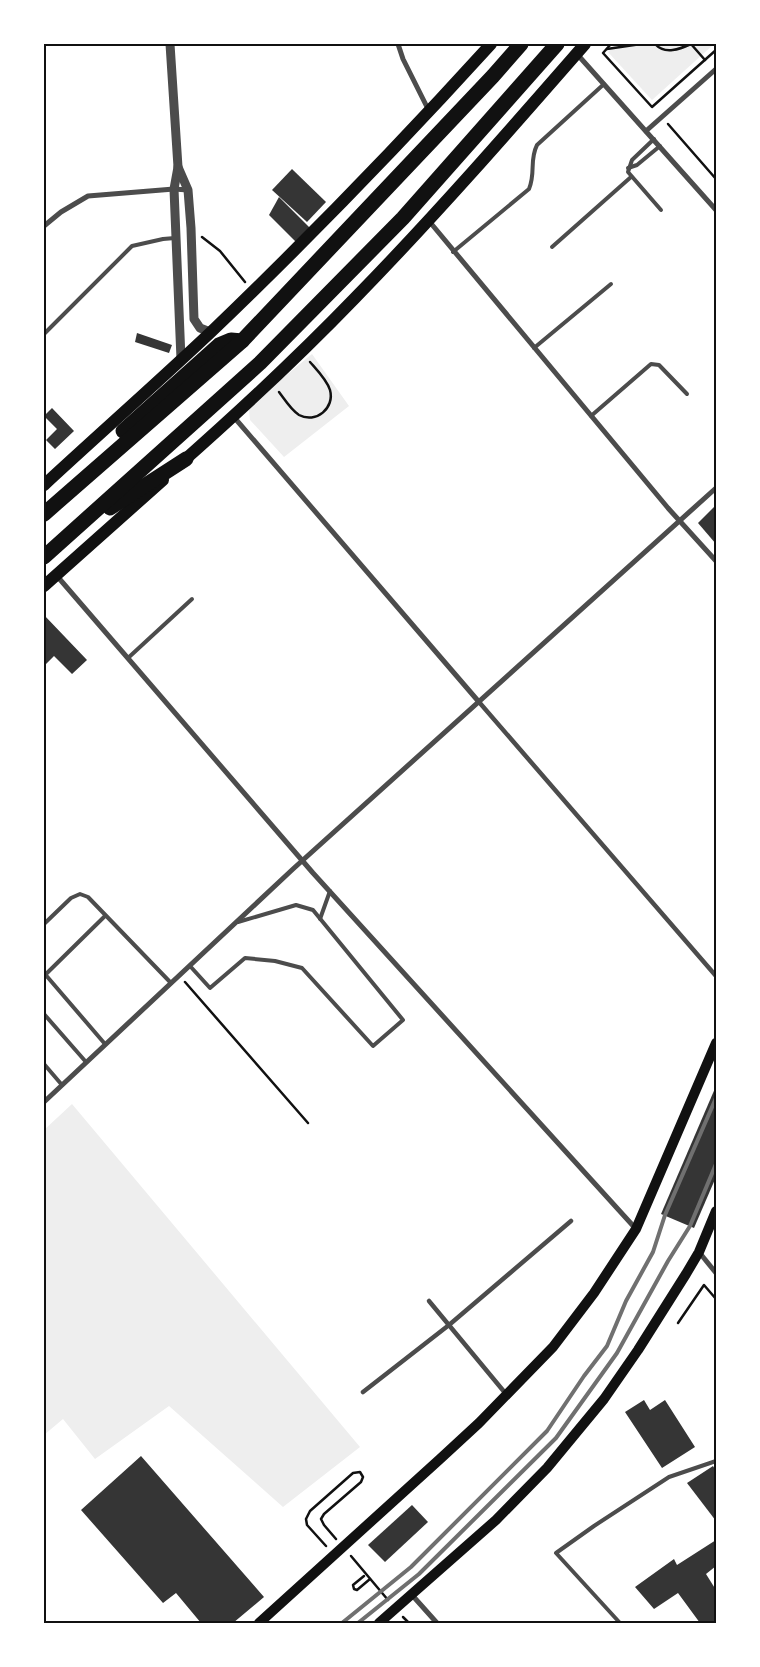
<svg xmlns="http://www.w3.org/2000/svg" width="760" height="1667" font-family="Barlow,sans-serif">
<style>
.green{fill:#eee}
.building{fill:#353535}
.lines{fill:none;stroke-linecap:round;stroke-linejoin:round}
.path{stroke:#111;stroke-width:2.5}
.service{stroke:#4c4c4c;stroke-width:4}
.pedestrian{stroke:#4c4c4c;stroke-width:4.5}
.minor{stroke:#4c4c4c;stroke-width:5}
.tertiary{stroke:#4c4c4c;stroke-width:9}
.secondary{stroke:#111;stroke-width:10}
.primary{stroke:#111;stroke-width:12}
.motorway{stroke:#111;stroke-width:15}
.rail{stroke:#707070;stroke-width:4}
.neatline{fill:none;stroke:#111;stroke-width:2}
</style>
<rect width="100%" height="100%" fill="#fff"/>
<g class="green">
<path d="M616,44H714L652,100L608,52Z"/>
<path d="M312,354L349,406L284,457L250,420L249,410L254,400L267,391Z"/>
<path d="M72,1104L360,1447L283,1507L169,1406L95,1459L63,1419L44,1435V1130Z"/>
</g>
<g class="building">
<path d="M292,169L326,202L307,222L272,190Z"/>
<path d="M279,197L310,228L296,242L269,215Z"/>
<path d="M137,333L172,345L169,353L135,342Z"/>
<path d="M52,408L74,431L55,449L46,440L57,429L44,416Z"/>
<path d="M716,505V544L698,523Z"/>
<path d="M44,615L87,660L72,674L54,656L44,666Z"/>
<path d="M716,1086V1177L694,1228L661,1214Z"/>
<path d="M644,1400L650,1410L665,1400L695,1447L662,1468L625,1412Z"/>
<path d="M141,1456L264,1597L233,1623H201L176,1593L163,1603L81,1510Z"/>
<path d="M713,1466L716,1471V1521L687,1483Z"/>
<path d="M412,1505L428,1522L385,1562L368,1545Z"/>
<path d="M716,1540V1566L706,1574L716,1590V1623H700L678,1593L654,1609L635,1587L674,1559L677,1565Z"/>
</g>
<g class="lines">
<g class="path">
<path d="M611,44L603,53L652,107L716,50"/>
<path d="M655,44C665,55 680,49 691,44"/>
<path d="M691,44L705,60"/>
<path d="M607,49L641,44"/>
<path d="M668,124L716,179"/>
<path d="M202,237L220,251L245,282"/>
<path d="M279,392C285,400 291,410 299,415C316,424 335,408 330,390C327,380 317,370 310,362"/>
<path d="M185,982L308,1123"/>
<path d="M678,1323L704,1285L716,1299"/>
<path d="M326,1546L307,1525L306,1519L310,1511L353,1473L360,1472L363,1477L361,1482L324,1514L321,1519L324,1525L336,1539"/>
<path d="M351,1556L388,1600"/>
<path d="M364,1576L353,1585L354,1589L357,1590L370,1579"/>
<path d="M403,1617L409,1623"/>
</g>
<g class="service">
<path d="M654,139L632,160L628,172L661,210"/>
<path d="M628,168L637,165L660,146"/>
<path d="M552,247L631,177"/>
<path d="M453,252L529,189C536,172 529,161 537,145L604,84"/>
<path d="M44,334L132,246L163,239L175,238"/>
<path d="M534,348L611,284"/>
<path d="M591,416L651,364L659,365L687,394"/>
<path d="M128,658L192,599"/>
<path d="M320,919L330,891"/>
<path d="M44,924L71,898L80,894L88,897L171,983"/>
<path d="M190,966L210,988L245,958L275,961L302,968L373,1046L403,1020L313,910L296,905L238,922"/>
<path d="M44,973L105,1044"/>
<path d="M45,975L105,916"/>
<path d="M44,1014L86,1062"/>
<path d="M44,1064L62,1085"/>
<path d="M620,1623L556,1553L594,1526L669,1477L716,1461"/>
</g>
<g class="pedestrian">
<path d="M479,702L716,976"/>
<path d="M429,1301L506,1394"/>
<path d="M363,1392L449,1325L571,1221"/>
</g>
<g class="minor">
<path d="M398,44L403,59L429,111"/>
<path d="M577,54L716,210"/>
<path d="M646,131L716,69"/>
<path d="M429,221L668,508L716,561"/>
<path d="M44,226L61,212L88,196L174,189L188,190"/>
<path d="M233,416L479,702"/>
<path d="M57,576L313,873L636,1229"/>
<path d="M44,1102L293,869L716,488"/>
<path d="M699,1252L716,1273"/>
<path d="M412,1595L437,1623"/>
</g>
<g class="tertiary">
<path d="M170,44L178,167L174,189L181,359"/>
<path d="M178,167L188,190L191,228L194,319L200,328L210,332"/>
</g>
<g class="secondary">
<path d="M259,1623L440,1459L479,1423L553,1347L594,1293L636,1229L716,1043"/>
<path d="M379,1623L496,1520L547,1468L604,1399L638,1350L686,1274L699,1252L716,1211"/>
</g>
<g class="primary">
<path d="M180,464C240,411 299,356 355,298C435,216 510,130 585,44"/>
<path d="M44,485C99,434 156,384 211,332C308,239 401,143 491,44"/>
<path d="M44,586L163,480"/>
</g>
<g class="motorway">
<path d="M123,431L219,345L231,340L242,341"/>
<path d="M110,508L186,459"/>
<path d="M44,514L242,341L493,76L521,44"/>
<path d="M44,557L260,363L403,218L557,44"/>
</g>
<g class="rail">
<path d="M342,1623L411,1567L547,1431L584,1376L607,1346L626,1301L653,1252L665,1215L716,1098"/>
<path d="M358,1623L419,1574L556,1438L617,1353L668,1261L690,1226L716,1164"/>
</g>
</g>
<rect width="760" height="1667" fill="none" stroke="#ffffff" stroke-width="90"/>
<rect x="45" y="45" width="670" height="1577" class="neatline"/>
</svg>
